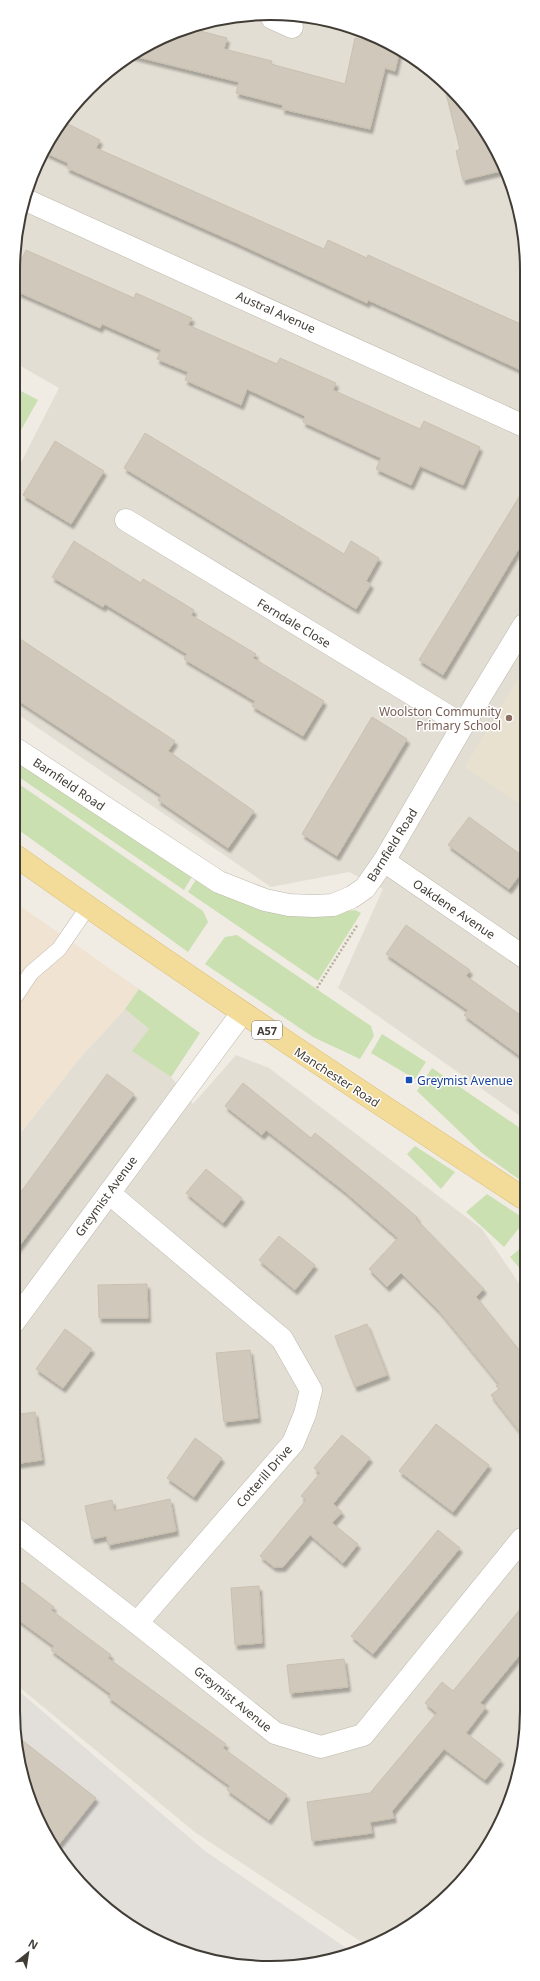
<svg xmlns="http://www.w3.org/2000/svg" width="540" height="1981" font-family="'Noto Sans',sans-serif">
<style>
.residential{fill:#e3ded3}
.commercial{fill:#f0e3d1}
.industrial{fill:#e2ded9}
.education{fill:#e8e1cf}
.green{fill:#cae0b1}
.building{fill:#d0c8bb;stroke:#cac0af;filter:url(#shadow)}
.lines{fill:none;stroke-linecap:round;stroke-linejoin:round}
.lane-casing{stroke:#bdb7ab;stroke-width:16}
.street-casing{stroke:#bdb7ab;stroke-width:23}
.primary-casing{stroke:#d5b76c;stroke-width:23}
.path{stroke:#baaf9b;stroke-width:2.5;stroke-dasharray:2 2;stroke-linecap:butt}
.lane{stroke:#fff;stroke-width:15}
.street{stroke:#fff;stroke-width:22}
.primary{stroke:#f3db9a;stroke-width:22}
.education-dot{fill:#8d6e63;stroke:#fff;stroke-width:1.5}
.transit-dot{fill:#1a4fb4;stroke:#fff;stroke-width:1.5}
.labels{text-anchor:middle;dominant-baseline:central;stroke-width:3;stroke-linejoin:round;paint-order:stroke}
.shield{fill:#fff;stroke:#7a7672;stroke-width:1}
.shield-label{font-size:11px;font-weight:bold;fill:#413c35}
.street-label{font-size:12px;fill:#413c35;stroke:#fff}
.education-label{font-size:12px;fill:#785e54;stroke:#fff;text-anchor:end}
.transit-label{font-size:12px;fill:#164399;stroke:#fff;text-anchor:start}
.rim{fill:none;stroke:#413c35;stroke-width:2}
</style>
<defs>
<filter id="shadow"><feDropShadow dx="2.5" dy="4.5" stdDeviation="1" flood-color="#0004"/></filter>
</defs>
<rect width="100%" height="100%" fill="#f0ece4"/>
<g class="residential">
<path d="M220,18H320L398,47L463,100L501,157L525,237L523,1118L338,988L383,889L349,872L271,887L16,713L17,470L59,388L17,364L18,220L56,127L127,56Z"/>
<path d="M125,1009L149,1029L133,1051L171,1077L193,1104L236,1055L269,1068L482,1229L523,1289L522,1761L484,1854L442,1898L439,1896L426,1915L366,1945L196,1833L13,1682L15,1140L79,1059Z"/>
</g>
<path class="commercial" d="M16,903L139,989L125,1009L79,1059L15,1139Z"/>
<path class="industrial" d="M13,1686L205,1851L352,1952L337,1959L253,1967L157,1942L77,1881L32,1809L13,1711Z"/>
<path class="education" d="M524,669V807L465,767Z"/>
<g class="green">
<path d="M17,389L38,400L17,437Z"/>
<path d="M16,754L193,875L184,890L16,775Z"/>
<path d="M16,782L203,911L208,922L188,952L16,828Z"/>
<path d="M197,878L332,913L355,910L361,913L318,981L188,892Z"/>
<path d="M237,935L371,1026L374,1036L360,1059L313,1037L205,964L225,937Z"/>
<path d="M139,989L200,1033L171,1077L132,1051L149,1029L125,1009Z"/>
<path d="M382,1034L426,1062L415,1079L371,1053Z"/>
<path d="M432,1068L523,1130V1182L482,1153L417,1091Z"/>
<path d="M415,1146L455,1172L441,1189L407,1154Z"/>
<path d="M487,1194L523,1218V1223L504,1247L466,1212Z"/>
<path d="M523,1246V1272L510,1257Z"/>
</g>
<g class="building">
<path d="M193,29L227,38L224,49L272,61L271,64L345,84L355,38L400,49L395,71L385,68L370,129L282,109L283,105L236,93L239,82L130,55Z"/>
<path d="M444,85L463,100L501,157L505,170L463,180L456,151L460,149Z"/>
<path d="M62,121L100,140L96,148L229,207L324,249L328,240L367,258L368,255L525,326V372L412,320L368,300L367,303L239,244L67,168L68,163L46,153L58,126Z"/>
<path d="M26,250L134,298L136,293L192,318L188,325L277,364L280,358L336,383L333,390L420,429L424,421L480,447L463,485L420,466L411,485L376,469L381,458L303,422L305,416L247,389L241,405L185,380L188,372L157,359L161,350L102,324L100,328L18,292V267Z"/>
<path d="M145,433L344,554L351,541L379,558L366,581L371,584L356,609L124,468Z"/>
<path d="M55,441L104,471L71,524L23,495Z"/>
<path d="M524,489V540L443,675L419,660Z"/>
<path d="M74,541L141,583L143,579L194,610L191,615L256,654L253,658L324,701L303,736L252,706L255,701L184,659L187,654L105,604L103,607L52,577Z"/>
<path d="M17,637L175,741L168,751L254,811L228,848L158,800L161,795L16,699Z"/>
<path d="M372,717L407,739L337,856L302,834Z"/>
<path d="M469,817L524,857V869L509,889L448,845Z"/>
<path d="M406,925L470,970L466,976L523,1017V1058L464,1015L468,1010L386,954Z"/>
<path d="M107,1074L134,1094L14,1253L15,1200Z"/>
<path d="M243,1083L311,1138L315,1133L382,1187L418,1218L416,1219L484,1289L476,1297L523,1355V1436L491,1395L499,1389L496,1386L499,1384L440,1312L401,1273L387,1287L369,1269L398,1238L344,1191L266,1130L262,1135L225,1106Z"/>
<path d="M206,1169L242,1198L223,1223L186,1193Z"/>
<path d="M279,1236L315,1265L295,1290L259,1260Z"/>
<path d="M147,1284L148,1318H99L98,1285Z"/>
<path d="M367,1324L387,1375L355,1387L335,1336Z"/>
<path d="M65,1329L92,1349L63,1388L36,1369Z"/>
<path d="M250,1350L258,1418L224,1422L216,1353Z"/>
<path d="M35,1412L42,1460L14,1464V1415Z"/>
<path d="M436,1424L489,1465L453,1512L399,1471Z"/>
<path d="M342,1435L370,1458L333,1504L342,1512L332,1523L358,1544L343,1563L310,1535L283,1567H274L260,1556L306,1500L301,1496L320,1473L314,1468Z"/>
<path d="M195,1438L222,1458L194,1497L167,1478Z"/>
<path d="M170,1499L176,1531L108,1545L107,1536L92,1539L85,1506L112,1500L114,1511Z"/>
<path d="M438,1530L460,1548L373,1654L351,1636Z"/>
<path d="M13,1576L54,1607L51,1610L111,1655L108,1658L226,1744L223,1748L287,1795L269,1820L227,1790L230,1786L108,1697L111,1694L51,1650L54,1646L13,1616Z"/>
<path d="M259,1586L262,1643L235,1645L231,1588Z"/>
<path d="M522,1607V1652L480,1703L486,1707L466,1733L501,1760L485,1780L444,1749L392,1811L394,1818L370,1822L372,1833L312,1841L307,1802L370,1793L437,1713L425,1703L442,1682L453,1691Z"/>
<path d="M344,1659L348,1687L290,1693L287,1665Z"/>
<path d="M18,1737L96,1798L56,1848L32,1809Z"/>
</g>
<g class="lines">
<defs>
<path id="lane" d="M15,997L31,973L59,949L88,907"/>
<g id="street">
<path d="M272,18L292,27"/>
<path d="M26,200L524,426"/>
<path d="M126,520L463,725"/>
<path d="M16,749L219,882L265,900L289,905L314,906L333,905L352,897L365,888L384,861L463,725L524,625"/>
<path d="M384,861L524,957"/>
<path d="M109,1193L282,1339L311,1390L305,1414L293,1443L137,1623"/>
<path d="M14,1322L242,1013"/>
<path d="M14,1528L137,1623L275,1733L321,1747L363,1735L522,1539"/>
</g>
<path id="primary" d="M16,856C182,974 352,1086 523,1198"/>
</defs>
<use href="#lane" class="lane-casing"/>
<use href="#street" class="street-casing"/>
<use href="#primary" class="primary-casing"/>
<path class="path" d="M317,988L358,924"/>
<use href="#lane" class="lane"/>
<use href="#street" class="street"/>
<use href="#primary" class="primary"/>
</g>
<circle class="education-dot" cx="509" cy="718" r="4"/>
<rect class="transit-dot" x="405" y="1076" width="8" height="8" rx="2"/>
<g class="labels">
<rect class="shield" x="252" y="1021" width="30" height="18" rx="3"/>
<g class="shield-label">
<text x="267" y="1030">A57</text>
</g>
<g class="street-label">
<text transform="translate(276 312) rotate(24)">Austral Avenue</text>
<text transform="translate(294 623) rotate(31)">Ferndale Close</text>
<text transform="translate(69 784) rotate(34)">Barnfield Road</text>
<text transform="translate(392 845) rotate(-58)">Barnfield Road</text>
<text transform="translate(454 909) rotate(34)">Oakdene Avenue</text>
<text transform="translate(337 1077) rotate(33)">Manchester Road</text>
<text transform="translate(106 1196) rotate(-54)">Greymist Avenue</text>
<text transform="translate(264 1476) rotate(-49)">Cotterill Drive</text>
<text transform="translate(233 1699) rotate(39)">Greymist Avenue</text>
</g>
<g class="education-label">
<text x="501" y="711">Woolston Community<tspan x="501" dy="14">Primary School</tspan></text>
</g>
<g class="transit-label">
<text x="417" y="1080">Greymist Avenue</text>
</g>
</g>
<path d="M0 0H540V1981H0ZM270 20H270A250 250 0 0 1 520 270V1711A250 250 0 0 1 270 1961H270A250 250 0 0 1 20 1711V270A250 250 0 0 1 270 20Z" fill="#fff" fill-rule="evenodd"/>
<path class="rim" d="M270 20H270A250 250 0 0 1 520 270V1711A250 250 0 0 1 270 1961H270A250 250 0 0 1 20 1711V270A250 250 0 0 1 270 20Z"/>
<g transform="translate(28 1953) rotate(30)" stroke="#ffffff" stroke-width="3" paint-order="stroke">
<path d="M0-3L7 15L0 10L-7 15Z" fill="#413c35"/>
<text y="-6" font-size="11" font-weight="bold" text-anchor="middle" fill="#413c35">N</text>
</g>
</svg>
